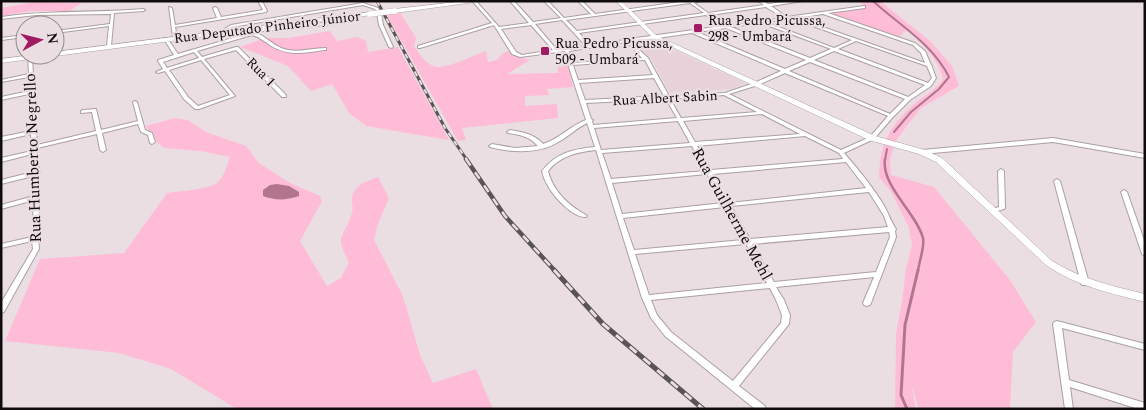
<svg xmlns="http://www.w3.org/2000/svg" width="1146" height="410" font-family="Spectral,serif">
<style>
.built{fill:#e8d2da}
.green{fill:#febcd6}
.water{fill:#b2758e}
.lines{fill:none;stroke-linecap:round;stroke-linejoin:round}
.stream-far2{stroke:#b2758e;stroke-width:2}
.stream-far1{stroke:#b2758e;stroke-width:2.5}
.stream{stroke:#b2758e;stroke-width:3}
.street-casing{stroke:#ab9fa3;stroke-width:2}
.secondary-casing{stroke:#ab9fa3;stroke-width:1}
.street{fill:#fff;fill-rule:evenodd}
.secondary{fill:#fff;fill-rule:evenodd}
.rail-far2-casing{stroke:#5b5456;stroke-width:3}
.rail-far1-casing{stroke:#5b5456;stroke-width:4.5}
.rail-casing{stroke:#5b5456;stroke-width:5}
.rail-far2{stroke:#ebdee2;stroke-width:2;stroke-dasharray:5;stroke-linecap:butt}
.rail-far1{stroke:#ebdee2;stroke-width:2.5;stroke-dasharray:8;stroke-linecap:butt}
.rail{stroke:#ebdee2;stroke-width:3;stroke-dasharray:9;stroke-linecap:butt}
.secondary-bridge-casing{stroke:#ab9fa3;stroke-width:6;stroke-linecap:butt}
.secondary-bridge{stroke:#fff;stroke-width:5.5}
.poi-dot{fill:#a21964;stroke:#ebdee2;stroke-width:2}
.labels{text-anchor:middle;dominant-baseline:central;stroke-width:4.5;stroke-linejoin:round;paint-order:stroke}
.far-poi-label{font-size:14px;fill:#100c0d;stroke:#ebdee2;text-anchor:start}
.far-street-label{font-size:14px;fill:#100c0d;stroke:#ebdee2}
.street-label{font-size:16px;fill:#100c0d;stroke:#ebdee2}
</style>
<rect width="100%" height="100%" fill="#ebdee2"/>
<path class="built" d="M653,38L657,42L746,83L732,89L670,93L651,59L632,41Z"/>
<g class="green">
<path d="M859,1H880L930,41L952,66L959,86L921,108L906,127L895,142L890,159L891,175L934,187L1010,280L1036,322L1013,352L1010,407L1012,409H919L911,384L916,409H895L896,334L903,295L906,269L912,245L909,228L892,193L879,177C880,144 889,127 913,105C923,96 935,91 943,79C938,58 923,43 906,30L899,37L833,14L834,12L866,7Z"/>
<path d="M34,2L82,3L69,11H31L1,16V8Z"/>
<path d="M400,12L416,38L414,46C419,53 425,63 433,66C444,71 474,55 486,51L488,62L497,60L502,54L508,51L522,58L530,60L507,74L558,73V67L568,66L573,87L547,89L549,95L525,96V106L557,104L558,118L462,128L466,140L458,141L386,14Z"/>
<path d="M330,31L337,41L357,37L366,41L368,52L398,47L449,140L366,126L349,113L332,84L311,91L288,66L240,47L265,38H289Z"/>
<path d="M175,118L188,120L206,132L246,146L259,163L290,183L320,196L322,201L300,241L327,286L341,278L349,262C333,233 345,239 352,212C354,208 351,202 352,197C355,184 368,181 378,177L389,198L378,224L374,240L403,296L420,355L433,383L476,369L493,409H237L171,369L119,353L5,341L40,259L124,253L167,193C179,191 208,190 218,182C224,177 227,165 230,157L200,151L164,148L156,141L146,126Z"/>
</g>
<path class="water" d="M277,184L289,186L299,192V196C286,200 276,201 263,196V190L270,185Z"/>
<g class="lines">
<g class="stream-far2">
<path d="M873,1C900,26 932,43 949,77L939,89L911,112L894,132"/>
<path d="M885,160L887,149"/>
</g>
<path class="stream-far1" d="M885,159C881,186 916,212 923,238C925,246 919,262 918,271"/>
<path class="stream" d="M907,409L901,395L905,325L918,270"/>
<defs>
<g id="street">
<path d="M258,1H262L267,11L266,12L175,27L177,37L175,38L173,37L169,7L172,8L175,25L217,18L213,8L215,7L217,8L221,17L263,10Z"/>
<path d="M474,1H476L499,27L529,23L510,1H514L533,22L561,18L544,1H548L564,18L591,14L578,1H582L595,14L687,1H701L694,3L708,13L764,5L758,1H763L768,4L791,1H803L771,6L787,17L864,6H865V8L828,13L915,43L925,51L931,65L932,66V67L936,78L931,86L910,100L893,117L874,139L844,153C858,169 872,186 883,204C888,212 891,222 896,229L895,231L896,237L871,303L870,305L867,306L864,305L863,303L874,277L776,287L784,300L790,315L789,324L739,386L765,406L766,409H755L665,336L651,318L642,298L596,150C577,152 560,156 548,171C553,191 568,205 586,215L587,216L586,217C573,218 554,197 548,186C545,181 543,176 542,171C556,153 573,149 595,147L587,123C577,128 570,135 560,141C540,154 513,153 490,147L489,146L492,144L515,148L538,146C529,136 520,135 508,133L507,132L510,130C523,132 534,134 543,144C559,139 570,126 586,120L568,64L565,51L520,57L512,54L494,25L420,48H418V46L492,23L474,3ZM690,3L704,13L577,31L566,20ZM766,7L783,18L726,26L710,15ZM823,14L913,45L921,53L925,63L797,18ZM706,15L722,26L629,39H627L625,40L590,45L579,33ZM792,18L793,19L852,40L834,48L766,22ZM562,20L586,46L557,50L535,24ZM761,23L831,49L810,58L731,27ZM531,25L553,50L522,55L516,52L501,29ZM726,28L806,60L785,69L697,32ZM692,33L781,71L754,83L725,93L669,96L648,58L631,42ZM856,41L927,66L932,78L928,83L838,49ZM627,42L642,58L573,63L569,51ZM834,51L925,85L908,97L814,60ZM645,60L653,75L578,80L573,65ZM810,62L905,99L890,114L789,71ZM785,73L888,116L870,137L841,150L729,94L758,85ZM654,78L664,96L585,100L579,83ZM724,95L757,112L681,118L670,99ZM666,99L677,118L593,125L592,121L593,120L591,119L586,103ZM762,114L800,134L695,142L683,121ZM678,121L690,143L601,150L594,128ZM805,136L839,153L843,159L711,170L697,146ZM692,146L705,171L611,179L602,153ZM846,162L866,188L729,203L713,174ZM707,174L723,203L622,214L612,183ZM869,192L884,216L888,227L750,239L731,206ZM725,207L743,240L634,250L623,218ZM889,232L890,237L876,272L774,282L752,244ZM746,244L767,283L649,295L635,254ZM770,288L776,300L782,315L781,323L733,381L671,332L657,315L651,300Z"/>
<path d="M363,3L378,8L381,13L383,25L393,47L392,48L389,47L379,25L377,13L375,9L363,5L232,27L224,32L221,31L231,25Z"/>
<path d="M143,9L145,10L144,11L114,13L111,46L109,47L107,46L109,26L55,33V31L110,24L111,14L36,15L1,19V17C48,10 96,13 143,9Z"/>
<path d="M333,22L335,23L334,24L263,31L256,33C265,36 272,44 281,48C296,54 311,48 326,48V50H324C306,53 289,56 273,47C266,43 260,37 252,35L197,51L202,57L236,47H238L286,95V97H282L236,50L204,59L235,96L199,109H195L184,99L165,71L158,73L156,72L163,69L158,61V60L174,55L164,39L165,38H167L178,54L263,29ZM194,52L199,58L167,68L163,62ZM201,60L230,95L198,106L188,97L169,70Z"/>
<path d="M25,35V37L1,40V38Z"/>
<path d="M28,56L32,57L37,145L96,131L92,112L81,113V111L83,110L96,109L101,130L138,121L133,102L135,101L137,102L145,130L152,133L155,142L152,144L150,143L148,135L141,132L138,124L102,133L106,150L103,152L100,150L97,134L37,148L39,172L40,173L39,174L40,197L38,238L39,249L4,312L1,313V303L33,249L32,241L1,248V244L32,237L34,200L1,209V205L34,196L33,176L1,184V180L33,172L32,154L1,162V158L32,151L31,134L1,141V137L31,131L29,94L1,100V97L29,91V77L1,82V80L29,74Z"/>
<path d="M1053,138L1145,154V158L1053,142L922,154L919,152L922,150Z"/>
<path d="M1001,169L1004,171L1005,208L1004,209L994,212L992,211L991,210L992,209L999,207L998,171Z"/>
<path d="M1057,179L1060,181L1089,283L1088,285H1082L1081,283L1054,181Z"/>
<path d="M1124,190L1127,192L1145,243V256L1142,254L1121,192Z"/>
<path d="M1057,321L1145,344V350L1062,328L1069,380L1145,403V409H1138L1070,387L1073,409H1065L1053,324L1054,322Z"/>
</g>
<g id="secondary">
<path d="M465,1H482L395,13L392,11L395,9Z"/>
<path d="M616,1H621L657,36L875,136L925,150L942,158L1052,261C1081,279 1112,286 1145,294V302C1110,293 1076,286 1046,265L936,162L919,154L869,140L653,38Z"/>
<path d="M370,12L372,13V15L55,56L53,55H55V52Z"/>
<path d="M32,55H49L46,57L1,63V59Z"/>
</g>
</defs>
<use href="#street" class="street-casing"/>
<use href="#secondary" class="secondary-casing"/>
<use href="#street" class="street"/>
<use href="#secondary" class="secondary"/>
<defs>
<path id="rail-far2" d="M377,1L445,128L467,160"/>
<path id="rail-far1" d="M466,159L505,216L555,271"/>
<path id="rail" d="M554,270L603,324L703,409"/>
</defs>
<use href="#rail-far2" class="rail-far2-casing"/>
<use href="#rail-far1" class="rail-far1-casing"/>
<use href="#rail" class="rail-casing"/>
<use href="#rail-far2" class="rail-far2"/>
<use href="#rail-far1" class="rail-far1"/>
<use href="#rail" class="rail"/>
<defs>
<path id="secondary-bridge" d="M370,14L395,11"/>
</defs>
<use href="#secondary-bridge" class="secondary-bridge-casing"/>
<use href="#secondary-bridge" class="secondary-bridge"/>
</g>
<g class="poi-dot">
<rect x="693" y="23" width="10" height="10" rx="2.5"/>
<rect x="540" y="46" width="10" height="10" rx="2.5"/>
</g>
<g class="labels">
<g class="far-poi-label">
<text x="708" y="20">Rua Pedro Picussa,<tspan x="708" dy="16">298 - Umbará</tspan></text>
<text x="555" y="43">Rua Pedro Picussa,<tspan x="555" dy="16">509 - Umbará</tspan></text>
</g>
<g class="far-street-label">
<text transform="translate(267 27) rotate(-7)">Rua Deputado Pinheiro Júnior</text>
<text transform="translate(261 72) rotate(45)">Rua 1</text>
<text transform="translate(665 98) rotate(-3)">Rua Albert Sabin</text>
</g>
<g class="street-label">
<text transform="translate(33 158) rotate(-92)">Rua Humberto Negrello</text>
<text transform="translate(732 214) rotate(61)">Rua Guilherme Mehl</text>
</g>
</g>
<rect width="1146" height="410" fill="none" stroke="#100c0d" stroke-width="5"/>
<g transform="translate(40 40) rotate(83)"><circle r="24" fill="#ebdee2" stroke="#938a8d"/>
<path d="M0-4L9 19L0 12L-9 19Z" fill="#a21964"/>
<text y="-8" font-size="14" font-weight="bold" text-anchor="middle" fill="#100c0d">N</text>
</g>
</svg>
